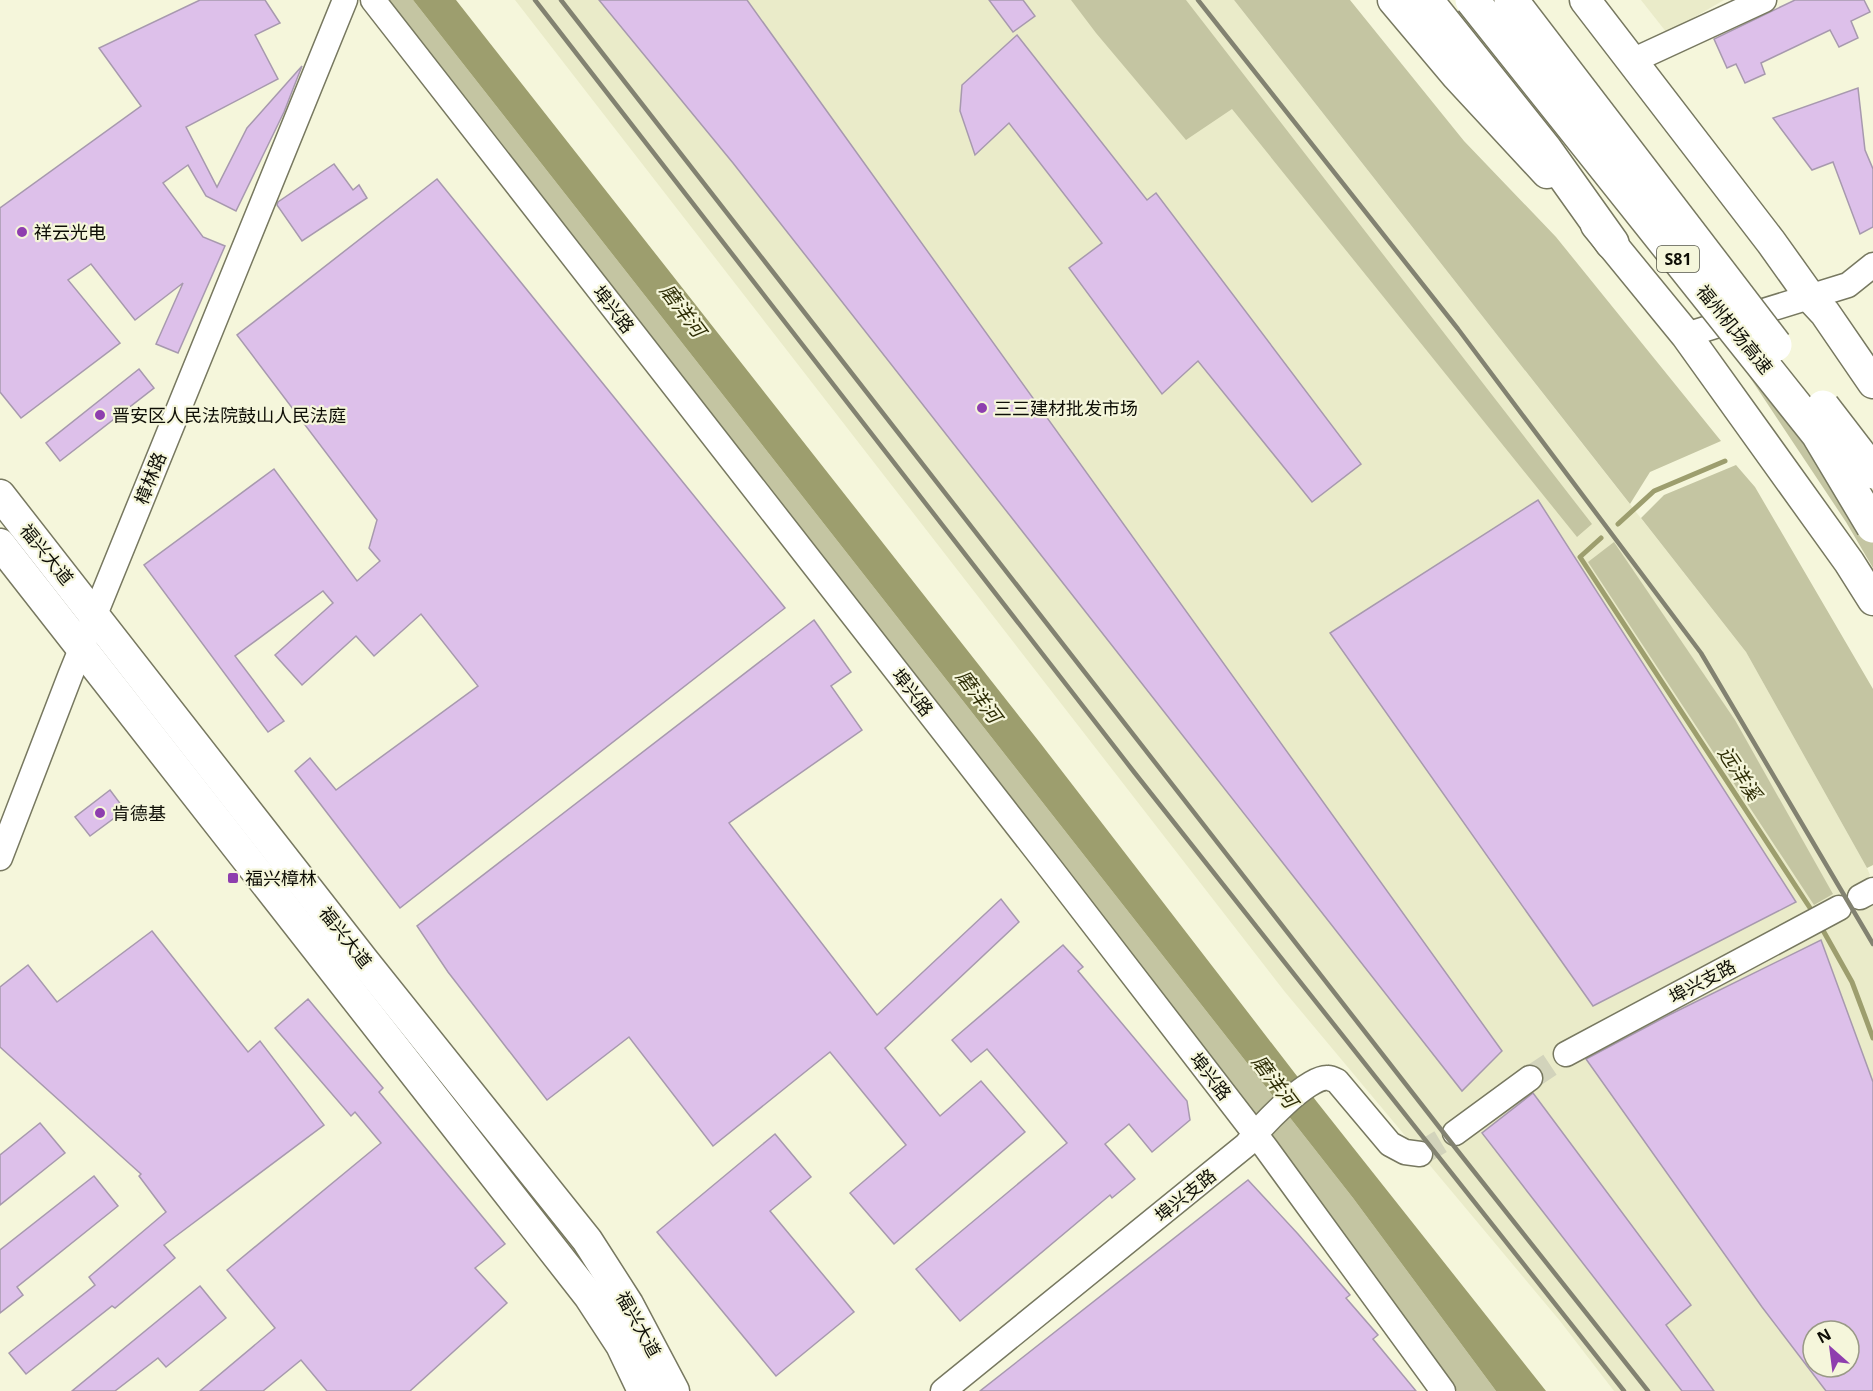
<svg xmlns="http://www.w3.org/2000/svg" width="1873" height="1391" font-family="'Noto Sans','Noto Sans SC',sans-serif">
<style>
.built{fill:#eaebc9;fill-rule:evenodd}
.green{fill:#c4c5a2}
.water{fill:#9d9e6e}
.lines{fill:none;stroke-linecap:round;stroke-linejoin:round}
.stream{stroke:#9d9e6e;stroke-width:5}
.building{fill:#ddc0ea;stroke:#a799ae;stroke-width:1.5;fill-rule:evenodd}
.minor-tunnel{stroke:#d2d3bb;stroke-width:24;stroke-dasharray:24 12;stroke-linecap:butt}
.minor-casing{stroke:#777860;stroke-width:27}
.major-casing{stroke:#777860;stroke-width:33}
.highway-casing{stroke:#777860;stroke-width:36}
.minor{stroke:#fff;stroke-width:24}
.major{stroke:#fff;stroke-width:30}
.highway{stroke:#fff;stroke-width:33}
.rail{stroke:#828271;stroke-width:4.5}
.highway-bridge-casing{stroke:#777860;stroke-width:36;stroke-linecap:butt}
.highway-bridge{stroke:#fff;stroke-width:33}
.poi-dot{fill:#8e3eae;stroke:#f5f6db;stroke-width:2}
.labels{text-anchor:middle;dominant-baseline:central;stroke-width:4.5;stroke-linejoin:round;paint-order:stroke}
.shield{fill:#f5f6db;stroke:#535446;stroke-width:1.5}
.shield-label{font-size:16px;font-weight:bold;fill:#0e0e06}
.poi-label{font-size:18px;fill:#0e0e06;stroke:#f5f6db;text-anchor:start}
.street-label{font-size:18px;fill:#0e0e06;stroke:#f5f6db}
.water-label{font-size:20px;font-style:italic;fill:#2f2e06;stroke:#f5f6db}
</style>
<rect width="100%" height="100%" fill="#f5f6db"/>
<g class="built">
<path d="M515,0H1234L1746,652L1867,868L1870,875L1864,884L1873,900V1391H1614L1560,1321L1285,992ZM1813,1331H1849V1367H1813Z"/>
<path d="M1641,0H1724L1667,33Z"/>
</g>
<g class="green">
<path d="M379,0H413L1353,1198L1496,1391H1457L1038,845Z"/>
<path d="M1071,0H1186L1592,524L1577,537L1232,109L1186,140L1096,33Z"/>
<path d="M1234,0H1350L1464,141L1556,237L1721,441L1650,472L1630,504Z"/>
<path d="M1749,376L1796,425L1873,541V568L1846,522Z"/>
<path d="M1736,465L1755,487L1873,689V865L1867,868L1746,652L1641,518L1664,495Z"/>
<path d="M1614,542L1735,720L1833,894L1814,905L1588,562Z"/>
</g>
<path class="water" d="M413,0H456L1041,744L1317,1102L1546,1391H1496L1353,1198Z"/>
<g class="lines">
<g class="stream">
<path d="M1618,524L1654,491L1725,461"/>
<path d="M1601,538L1580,557L1814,914"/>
<path d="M1820,925L1852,982L1873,1038"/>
</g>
</g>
<g class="building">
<path d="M200,0H265L280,23L255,35L278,79L186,127L217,187L247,128L302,66L284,112L236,211L206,196L188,165L163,183L203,237L225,246L178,353L156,344L183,283L135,320L91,264L68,280L120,343L21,418L0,392V208L141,106L99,48Z"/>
<path d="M599,0H747L1502,1051L1462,1091L733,163Z"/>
<path d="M989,0H1023L1035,16L1013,32Z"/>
<path d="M1795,0H1864L1870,12L1851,21L1858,38L1839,47L1830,30L1761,63L1765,74L1745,83L1736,64L1727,68L1714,39Z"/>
<path d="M1017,35L1147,200L1156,193L1361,464L1312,502L1198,361L1162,394L1069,268L1102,243L1009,123L975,155L960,111L962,85Z"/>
<path d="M1858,88L1865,150L1873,169V227L1860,234L1833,162L1812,170L1773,118Z"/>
<path d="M334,164L353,190L359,185L367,198L302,241L277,205L278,202Z"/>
<path d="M437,179L785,608L400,908L295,771L310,758L336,790L478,686L421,614L374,656L356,636L302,685L275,655L333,603L323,591L235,656L284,721L268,732L144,565L274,469L357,581L380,561L369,548L377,520L237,335Z"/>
<path d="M139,369L154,388L60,461L46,443Z"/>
<path d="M1538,500L1796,902L1593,1006L1330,633Z"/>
<path d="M814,620L851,672L831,686L862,730L729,823L877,1015L1001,899L1019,922L885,1048L940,1116L981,1081L1025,1132L894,1244L850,1193L906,1145L830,1052L713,1146L629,1037L547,1100L448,972L417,926Z"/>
<path d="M110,790L125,810L90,836L75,817Z"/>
<path d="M152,931L248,1052L260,1041L324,1125L164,1245L175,1258L115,1308L112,1306L26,1374L9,1353L95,1285L89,1277L166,1212L139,1176L141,1174L0,1047V987L28,965L57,1002Z"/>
<path d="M1821,940L1873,1082V1391H1826L1762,1307L1586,1059L1669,1015ZM1813,1331H1849V1367H1813Z"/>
<path d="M1063,945L1083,967L1078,971L1187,1101L1190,1120L1152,1152L1129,1124L1105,1144L1135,1179L1112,1198L1110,1195L960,1321L916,1269L1067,1143L987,1049L971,1062L952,1040Z"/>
<path d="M308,999L383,1088L379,1092L505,1244L475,1268L507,1303L410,1391H327L301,1360L263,1391H200L275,1328L227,1270L381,1143L355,1112L351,1116L275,1028Z"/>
<path d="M1533,1093L1691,1305L1666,1325L1714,1391H1682L1482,1133Z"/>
<path d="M40,1123L65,1153L0,1205V1155Z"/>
<path d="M775,1134L811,1177L770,1211L854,1312L776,1376L657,1232Z"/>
<path d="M94,1176L118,1206L17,1287L23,1295L0,1313V1250Z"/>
<path d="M1248,1180L1298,1234L1350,1295L1346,1298L1378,1335L1373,1339L1416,1391H980Z"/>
<path d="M200,1286L226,1318L166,1367L158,1358L115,1391H72Z"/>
</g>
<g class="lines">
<g class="minor-tunnel">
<path d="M1530,1078L1566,1054"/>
<path d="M1420,1154L1455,1133"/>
</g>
<defs>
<g id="minor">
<path d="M373,0L1051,869L1266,1148L1443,1391"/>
<path d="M1632,61L1764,0"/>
<path d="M1686,335L1848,285L1873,265"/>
<path d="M0,858L70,676L345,0"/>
<path d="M1860,897L1873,890"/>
<path d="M1566,1054L1839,908"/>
<path d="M1455,1133L1530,1078"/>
<path d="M943,1391L1246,1145C1259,1129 1308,1075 1328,1078C1330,1078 1335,1080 1337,1081L1390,1144L1405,1152L1420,1154"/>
</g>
<g id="major">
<path d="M1393,0L1457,76L1547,173"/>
<path d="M1585,0L1771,242L1811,298L1825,313L1873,383"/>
<path d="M1596,225L1686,335L1849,562L1873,600"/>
<path d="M0,495L363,960L587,1240L628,1304L674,1391"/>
<path d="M0,544L589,1296L621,1345L643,1391"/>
</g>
<path id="highway" d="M1426,0L1545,149L1612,243"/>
</defs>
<use href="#minor" class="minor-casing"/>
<use href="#major" class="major-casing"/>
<use href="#highway" class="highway-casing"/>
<use href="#minor" class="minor"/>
<use href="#major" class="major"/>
<use href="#highway" class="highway"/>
<g class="rail">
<path d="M535,0L1134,772L1624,1391"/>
<path d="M561,0L1457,1150L1648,1391"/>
<path d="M1198,0L1458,329L1701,653L1873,944"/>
</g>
<defs>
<g id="highway-bridge">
<path d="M1472,0L1818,434L1873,526"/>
<path d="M1511,0L1775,345"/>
<path d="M1823,407L1873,472"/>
</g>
</defs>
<use href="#highway-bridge" class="highway-bridge-casing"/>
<use href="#highway-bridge" class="highway-bridge"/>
</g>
<g class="poi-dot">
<circle cx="22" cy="232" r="6"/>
<circle cx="982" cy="408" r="6"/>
<circle cx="100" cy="415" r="6"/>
<circle cx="100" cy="813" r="6"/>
<rect x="227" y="872" width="12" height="12" rx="3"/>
</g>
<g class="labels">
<rect class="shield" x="1657" y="246" width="42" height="26" rx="4.5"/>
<g class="shield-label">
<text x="1678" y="259">S81</text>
</g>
<g class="poi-label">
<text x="34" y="232">祥云光电</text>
<text x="994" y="408">三三建材批发市场</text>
<text x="112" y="415">晋安区人民法院鼓山人民法庭</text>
<text x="112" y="813">肯德基</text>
<text x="245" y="878">福兴樟林</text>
</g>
<g class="street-label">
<text transform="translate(614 309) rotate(52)">埠兴路</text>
<text transform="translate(1735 329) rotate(51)">福州机场高速</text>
<text transform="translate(150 478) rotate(-68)">樟林路</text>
<text transform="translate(47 554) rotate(51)">福兴大道</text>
<text transform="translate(913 692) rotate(52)">埠兴路</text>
<text transform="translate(346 937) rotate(52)">福兴大道</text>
<text transform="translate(1702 981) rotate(-28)">埠兴支路</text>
<text transform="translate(1211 1076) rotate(52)">埠兴路</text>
<text transform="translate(1185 1195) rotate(-39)">埠兴支路</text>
<text transform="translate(639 1324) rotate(61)">福兴大道</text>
</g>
<g class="water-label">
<text transform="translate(683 310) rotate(53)">磨洋河</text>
<text transform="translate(979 696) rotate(53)">磨洋河</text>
<text transform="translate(1740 773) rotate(57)">远洋溪</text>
<text transform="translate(1275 1081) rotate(53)">磨洋河</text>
</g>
</g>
<g transform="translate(1831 1349) rotate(332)"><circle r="28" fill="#f5f6db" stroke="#999986" stroke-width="1.5"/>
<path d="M0-4.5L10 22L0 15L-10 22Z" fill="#8e3eae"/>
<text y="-9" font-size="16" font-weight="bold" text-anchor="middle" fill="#0e0e06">N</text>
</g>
</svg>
